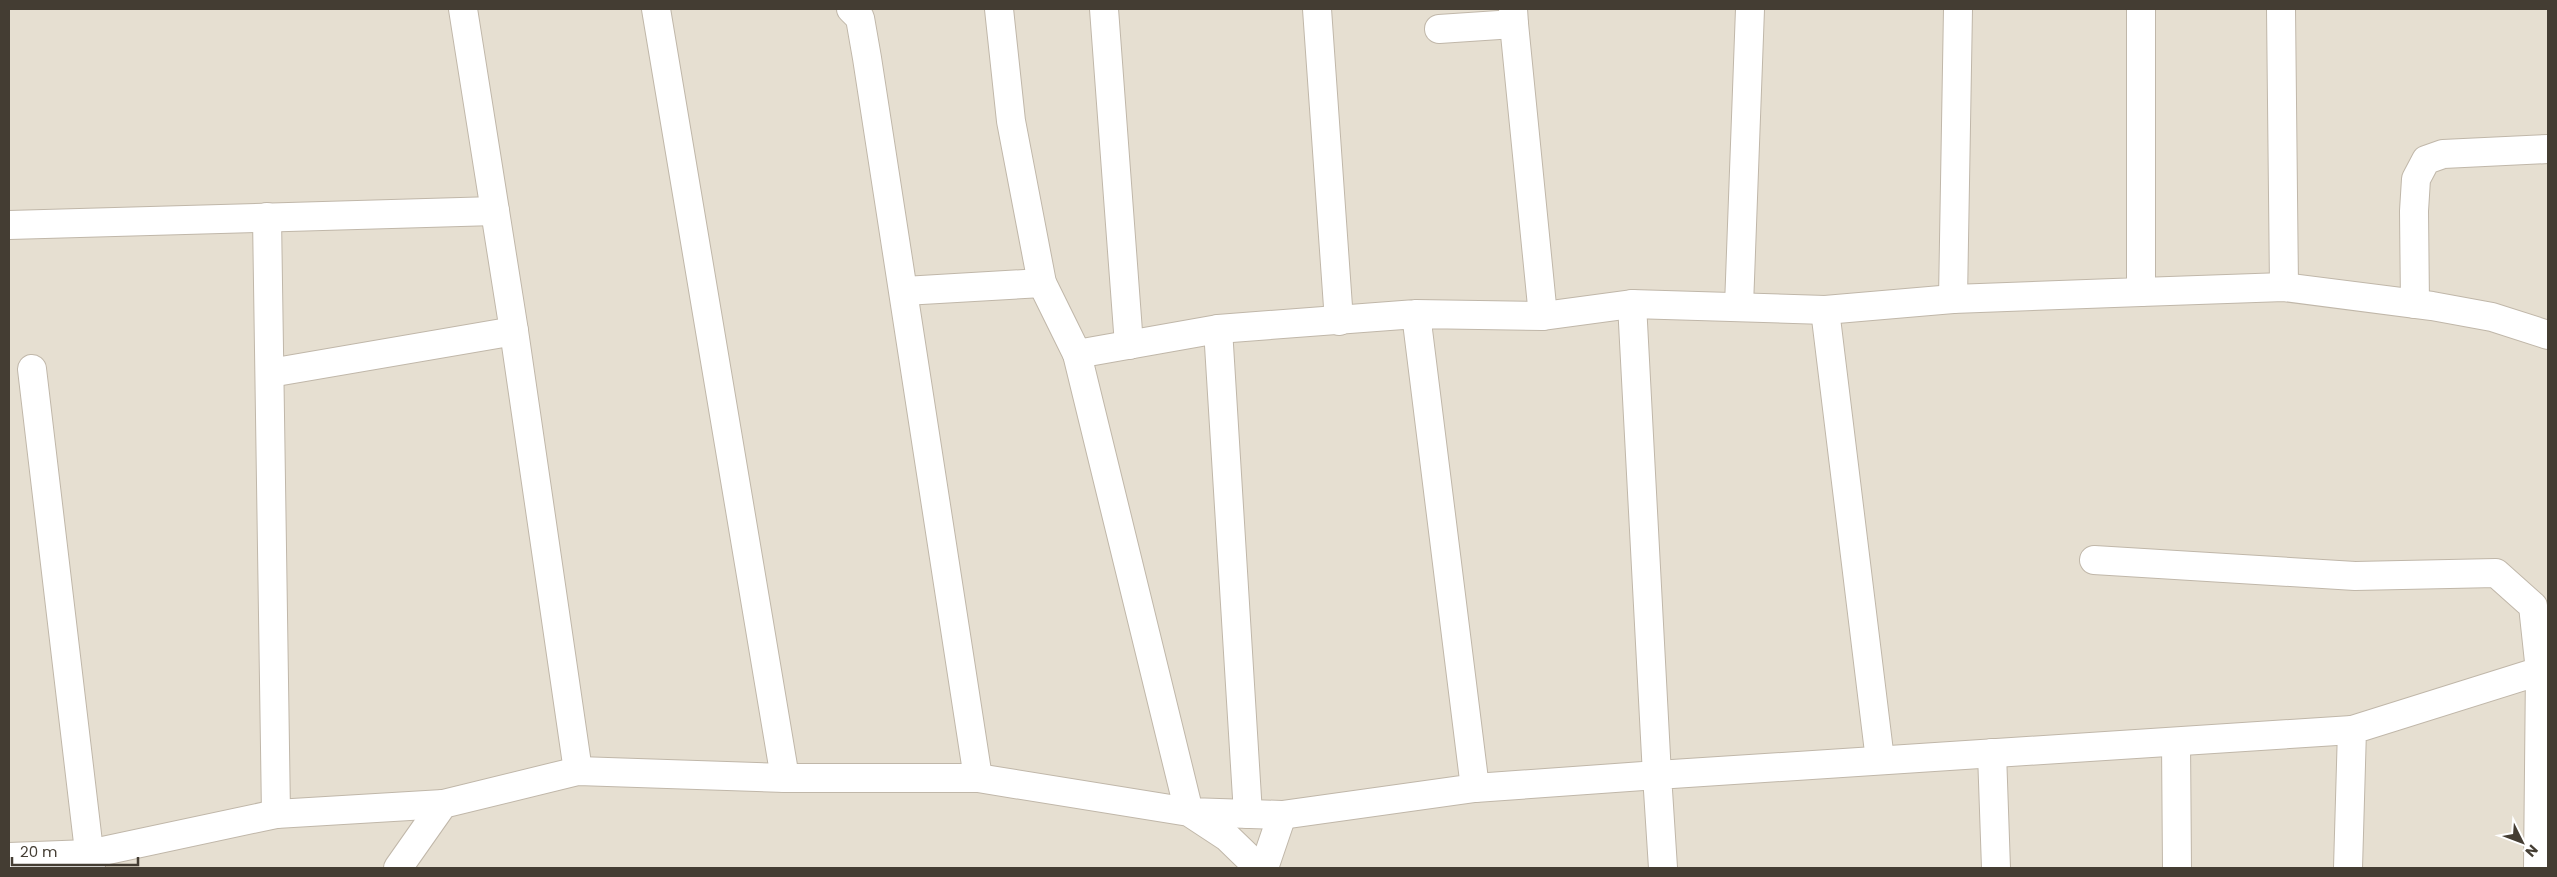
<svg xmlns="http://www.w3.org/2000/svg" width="2557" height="877" font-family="Poppins,sans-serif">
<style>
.residential{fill:#e6dfd1}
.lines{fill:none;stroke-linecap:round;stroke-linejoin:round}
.street-casing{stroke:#c0b7a9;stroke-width:30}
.street{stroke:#fff;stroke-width:28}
</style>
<rect width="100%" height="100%" fill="#f2ede3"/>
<rect class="residential" x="9" y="9" width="2539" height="859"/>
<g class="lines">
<defs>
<g id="street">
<path d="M463,9L514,331L578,771"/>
<path d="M656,9L785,778"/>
<path d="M851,9L860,18L867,58L978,778"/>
<path d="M999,9L1011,121L1042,283L1077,354"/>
<path d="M1104,9L1129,345"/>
<path d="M1317,9L1339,321"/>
<path d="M2281,9L2284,287"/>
<path d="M1514,24L1543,316"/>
<path d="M1439,29L1514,24L1513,9"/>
<path d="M267,217L276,814"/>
<path d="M9,225L495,211"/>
<path d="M904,291L1042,283"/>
<path d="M2141,292L2284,287L2432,306L2492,317L2548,335"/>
<path d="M1953,299L1958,9"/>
<path d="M2415,304L2414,211L2416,179L2426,160L2443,154L2548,149"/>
<path d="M1739,306L1750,9"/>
<path d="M1825,310L1880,760"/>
<path d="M1416,314L1475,788L1282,815L1189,812L1077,354L1218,329L1416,314L1543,316L1632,304L1825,310L1953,299L2141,292V9"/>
<path d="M1218,329L1248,814"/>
<path d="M32,369L91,868"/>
<path d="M270,373L514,331"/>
<path d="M2094,560L2355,576L2496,573L2533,606L2540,671L2538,868"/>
<path d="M2176,742L2177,868"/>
<path d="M1992,753L1996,868"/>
<path d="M1475,788L1657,775L1632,304"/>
<path d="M9,857L89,854L276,814L443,804"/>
<path d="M398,868L443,804L578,771L785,778H978L1189,812L1227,837L1259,868"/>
<path d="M1264,868L1282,815"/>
<path d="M1663,868L1657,775L2352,730"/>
<path d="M2348,868L2352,730L2540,671L2548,672"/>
</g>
</defs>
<use href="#street" class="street-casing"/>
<use href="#street" class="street"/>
</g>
<rect width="2557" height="877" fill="none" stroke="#443d33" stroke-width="20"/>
<g transform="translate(2522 842) rotate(132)" stroke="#ffffff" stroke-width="4" paint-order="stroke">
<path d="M0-4L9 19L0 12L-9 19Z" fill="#443d33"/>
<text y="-8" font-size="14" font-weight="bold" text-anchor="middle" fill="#443d33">N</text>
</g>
<path d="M12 857v8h126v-8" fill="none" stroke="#443d33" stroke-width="2.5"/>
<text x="20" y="857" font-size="15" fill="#443d33" stroke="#ffffff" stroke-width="4" paint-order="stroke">20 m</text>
</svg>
